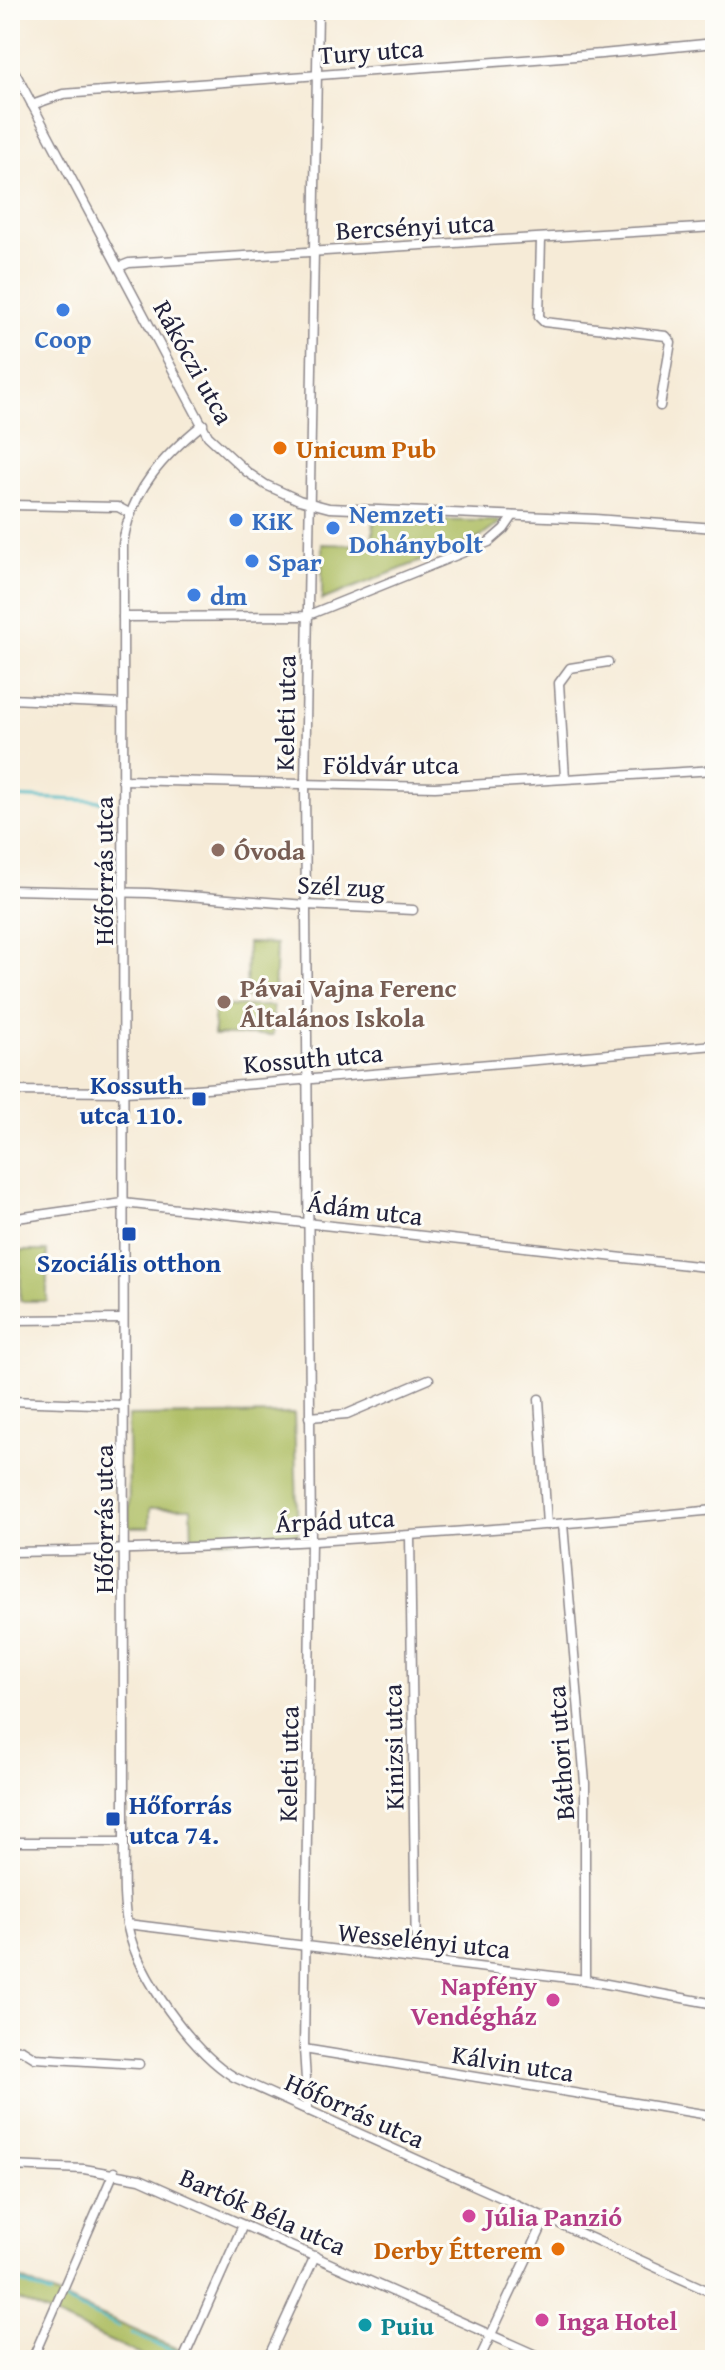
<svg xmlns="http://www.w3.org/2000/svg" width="725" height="2370" font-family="'Gentium Book Plus',serif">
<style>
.green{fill:#acbc5f;stroke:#676f4d;stroke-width:2}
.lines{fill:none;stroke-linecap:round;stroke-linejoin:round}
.stream{stroke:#4fbcc7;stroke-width:3}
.minor-casing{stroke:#8c8689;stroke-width:11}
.minor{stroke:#fff;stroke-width:8}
.shop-dot{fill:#3f7fe0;stroke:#fdfcf7;stroke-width:3}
.food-dot{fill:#e8710a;stroke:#fdfcf7;stroke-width:3}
.education-dot{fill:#8d6e63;stroke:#fdfcf7;stroke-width:3}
.transit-dot{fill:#1a4fb4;stroke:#fdfcf7;stroke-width:3}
.hotel-dot{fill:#d1479c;stroke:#fdfcf7;stroke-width:3}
.culture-dot{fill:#0f9aa8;stroke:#fdfcf7;stroke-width:3}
.labels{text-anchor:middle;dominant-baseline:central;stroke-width:6;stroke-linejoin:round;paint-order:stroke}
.street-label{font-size:26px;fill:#22223b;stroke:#fdfcf7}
.shop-label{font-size:26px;font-weight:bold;fill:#366cbe;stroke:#fdfcf7;text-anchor:start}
.food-label{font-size:26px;font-weight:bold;fill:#c56008;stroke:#fdfcf7;text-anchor:start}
.education-label{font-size:26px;font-weight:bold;fill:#785e54;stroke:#fdfcf7;text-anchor:start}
.transit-label{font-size:26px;font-weight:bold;fill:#164399;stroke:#fdfcf7;text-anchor:end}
.hotel-label{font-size:26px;font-weight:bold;fill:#b23c85;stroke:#fdfcf7;text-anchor:start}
.culture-label{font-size:26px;font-weight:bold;fill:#0d838f;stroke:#fdfcf7;text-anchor:start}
</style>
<rect width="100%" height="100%" fill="#fdfcf7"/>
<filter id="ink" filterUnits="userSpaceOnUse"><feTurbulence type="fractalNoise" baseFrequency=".0125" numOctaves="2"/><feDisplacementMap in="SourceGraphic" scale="16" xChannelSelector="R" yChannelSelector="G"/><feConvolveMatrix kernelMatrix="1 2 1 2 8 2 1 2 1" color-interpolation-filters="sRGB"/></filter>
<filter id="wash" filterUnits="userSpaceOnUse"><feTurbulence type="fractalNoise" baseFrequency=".006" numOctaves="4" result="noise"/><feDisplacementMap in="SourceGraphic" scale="32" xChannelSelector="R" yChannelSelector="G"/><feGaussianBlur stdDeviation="1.8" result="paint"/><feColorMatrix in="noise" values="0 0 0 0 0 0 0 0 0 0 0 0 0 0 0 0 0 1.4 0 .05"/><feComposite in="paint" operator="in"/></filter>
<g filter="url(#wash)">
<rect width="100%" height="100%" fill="#f6ebd7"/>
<g class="green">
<path d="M374,520L503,521L479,538L322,600V544L372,545Z"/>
<path d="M247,943L276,944L274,999L246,998Z"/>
<rect x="214" y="1006" width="59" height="29"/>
<path d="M21,1251H47V1301H20Z"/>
<path d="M294,1414L298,1536L192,1542L191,1508H150V1527H129L128,1416Z"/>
<path d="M10,2275L202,2360H152L10,2296Z"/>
</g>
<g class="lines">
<g class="stream">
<path d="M10,797L104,801"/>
<path d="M10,2278L51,2295"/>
<path d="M65,2301L119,2327"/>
<path d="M131,2333L182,2355"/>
</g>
</g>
</g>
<g filter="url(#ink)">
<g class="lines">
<defs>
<g id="minor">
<path d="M10,63L208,436L247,472L266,485L299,500L329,508L595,519L715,528"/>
<path d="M32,105L63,94L602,54L715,43"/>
<path d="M541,239L539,317L544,322L666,336L671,342L660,406"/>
<path d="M119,267L129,263L715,227"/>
<path d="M203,424C163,456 130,492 123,544L124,1842C124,1870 122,1900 128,1928C138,1976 192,2051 234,2077L715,2294"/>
<path d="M10,505L118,507L131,514"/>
<path d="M123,617L306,616L489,542L504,529L513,516"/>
<path d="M10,699L123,704"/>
<path d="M565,778L559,683L570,668L608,662"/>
<path d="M122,780L435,787L715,770"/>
<path d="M10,890L149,893L306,905L413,910"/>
<path d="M10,1091L123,1092L195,1089L715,1045"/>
<path d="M10,1219L123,1203L715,1268"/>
<path d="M10,1320L123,1319"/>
<path d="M539,1399L547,1525"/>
<path d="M10,1401L123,1405"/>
<path d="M309,1417L347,1414L429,1379"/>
<path d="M563,1524L585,1783V1980"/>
<path d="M410,1536L416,1958"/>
<path d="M10,1552C245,1549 481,1532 715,1510"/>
<path d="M10,1842H124"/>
<path d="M127,1924L585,1980L715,2004"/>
<path d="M10,2049L22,2050L35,2058L139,2064"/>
<path d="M304,2049L715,2116"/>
<path d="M308,2111L304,2049L311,1540L305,785L318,10"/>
<path d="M10,2166L84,2169L140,2179L547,2360"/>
<path d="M32,2360L114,2172"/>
<path d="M183,2360L243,2225"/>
<path d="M267,2360L315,2256"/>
<path d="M479,2360L546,2218"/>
</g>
</defs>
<use href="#minor" class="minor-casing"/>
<use href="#minor" class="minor"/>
</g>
</g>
<g class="shop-dot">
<circle cx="63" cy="310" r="8"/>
<circle cx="236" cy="520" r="8"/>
<circle cx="333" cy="528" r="8"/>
<circle cx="252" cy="561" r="8"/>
<circle cx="194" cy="595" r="8"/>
</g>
<g class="food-dot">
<circle cx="280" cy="448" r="8"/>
<circle cx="558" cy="2249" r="8"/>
</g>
<g class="education-dot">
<circle cx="218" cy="850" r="8"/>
<circle cx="224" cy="1002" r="8"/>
</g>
<g class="transit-dot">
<rect x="191" y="1091" width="16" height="16" rx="4"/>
<rect x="121" y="1226" width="16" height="16" rx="4"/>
<rect x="105" y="1811" width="16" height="16" rx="4"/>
</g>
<g class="hotel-dot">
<circle cx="553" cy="2000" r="8"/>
<circle cx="469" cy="2216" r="8"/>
<circle cx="542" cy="2320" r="8"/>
</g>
<circle class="culture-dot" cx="365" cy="2325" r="8"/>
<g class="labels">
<g class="street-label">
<text transform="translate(371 51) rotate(-4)">Tury utca</text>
<text transform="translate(415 226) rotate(-3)">Bercsényi utca</text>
<text transform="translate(194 362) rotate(61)">Rákóczi utca</text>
<text transform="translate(285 713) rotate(-89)">Keleti utca</text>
<text x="391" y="764">Földvár utca</text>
<text transform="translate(103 871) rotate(-90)">Hőforrás utca</text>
<text transform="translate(341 886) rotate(3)">Szél zug</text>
<text transform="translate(313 1058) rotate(-5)">Kossuth utca</text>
<text transform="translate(365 1209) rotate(7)">Ádám utca</text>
<text transform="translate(103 1519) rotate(-90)">Hőforrás utca</text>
<text transform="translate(335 1520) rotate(-3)">Árpád utca</text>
<text transform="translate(393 1747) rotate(-91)">Kinizsi utca</text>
<text transform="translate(560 1753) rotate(-94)">Báthori utca</text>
<text transform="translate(288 1764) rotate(-89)">Keleti utca</text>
<text transform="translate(424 1940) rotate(6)">Wesselényi utca</text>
<text transform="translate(513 2063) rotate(9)">Kálvin utca</text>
<text transform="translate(355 2110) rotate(24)">Hőforrás utca</text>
<text transform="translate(263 2211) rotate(24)">Bartók Béla utca</text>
</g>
<g class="shop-label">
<text x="63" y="338" text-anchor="middle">Coop</text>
<text x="349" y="513">Nemzeti<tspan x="349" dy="30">Dohánybolt</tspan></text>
<text x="252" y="520">KiK</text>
<text x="268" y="561">Spar</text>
<text x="210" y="595">dm</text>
</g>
<g class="food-label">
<text x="296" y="448">Unicum Pub</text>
<text x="542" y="2249" text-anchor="end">Derby Étterem</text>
</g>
<g class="education-label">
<text x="234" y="850">Óvoda</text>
<text x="240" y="987">Pávai Vajna Ferenc<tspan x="240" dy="30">Általános Iskola</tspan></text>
</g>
<g class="transit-label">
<text x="183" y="1084">Kossuth<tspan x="183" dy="30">utca 110.</tspan></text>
<text x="129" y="1262" text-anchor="middle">Szociális otthon</text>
<text x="129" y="1804" text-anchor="start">Hőforrás<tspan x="129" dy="30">utca 74.</tspan></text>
</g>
<g class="hotel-label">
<text x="537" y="1985" text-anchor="end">Napfény<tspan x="537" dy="30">Vendégház</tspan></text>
<text x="485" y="2216">Júlia Panzió</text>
<text x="558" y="2320">Inga Hotel</text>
</g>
<g class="culture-label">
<text x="381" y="2325">Puiu</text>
</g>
</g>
<rect width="725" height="2370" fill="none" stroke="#fdfcf7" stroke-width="40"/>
</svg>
